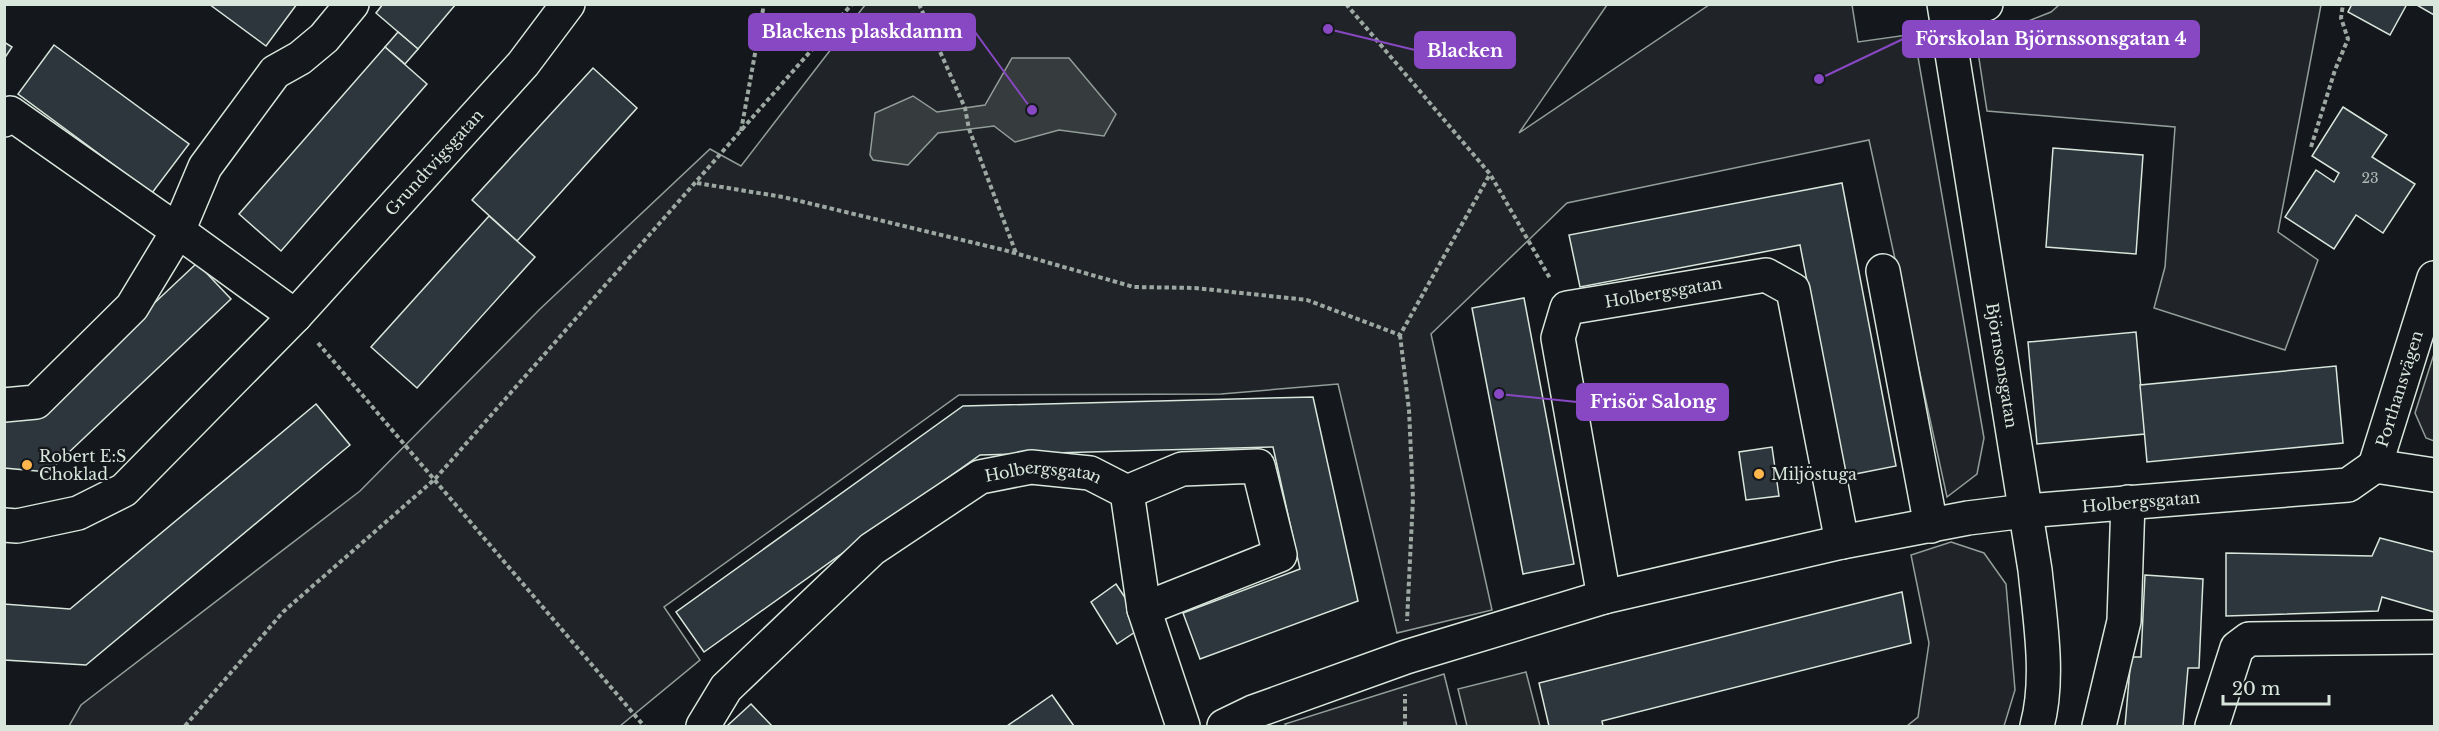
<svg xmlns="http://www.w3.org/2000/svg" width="2439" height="731" font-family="'Libre Baskerville',serif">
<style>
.green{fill:#202428;stroke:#939e99;stroke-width:1.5}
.parking{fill:#24282b;stroke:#939e99;stroke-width:1.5}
.water{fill:#363b3e;stroke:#939e99;stroke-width:1.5}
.building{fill:#2c363c;stroke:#d8e6dc;stroke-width:1.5}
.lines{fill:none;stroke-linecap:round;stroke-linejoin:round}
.minor-casing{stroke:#d8e6dc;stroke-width:36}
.path{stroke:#9da8a2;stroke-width:4;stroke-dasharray:4.5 3;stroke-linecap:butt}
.minor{stroke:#14181c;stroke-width:33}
.poi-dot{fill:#ffb74d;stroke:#14181c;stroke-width:2}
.labels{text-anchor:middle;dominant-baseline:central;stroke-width:4.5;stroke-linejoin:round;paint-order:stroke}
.number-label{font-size:14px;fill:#adbab4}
.street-label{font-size:16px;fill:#d8e6dc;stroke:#14181c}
.poi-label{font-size:16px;fill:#d8e6dc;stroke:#14181c;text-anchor:start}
.leader{fill:none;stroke:#8948c3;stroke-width:2}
.callout-dot{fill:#8948c3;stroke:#14181c;stroke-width:2}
.callout{fill:#8948c3;stroke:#8948c3;stroke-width:2}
.callout-label{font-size:18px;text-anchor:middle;font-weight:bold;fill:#fff}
</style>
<rect width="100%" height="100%" fill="#14181c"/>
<g class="green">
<path d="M865,5H1607L1519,133L1709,5H1852L1858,42L1914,34L1984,438L1977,474L1947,497L1869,140L1567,203L1431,334L1492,610L1397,633L1338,384L1221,394L959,395L664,607L700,660L620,726H69L81,705L360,491L540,309L710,149L741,166Z"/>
<path d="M2059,5H2321L2278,232L2318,260L2285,350L2154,308L2165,267L2175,127L1987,111L1978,52L1990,36L2051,12Z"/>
<path d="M2434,354V441L2426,438L2415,413Z"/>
<path d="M1951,542L1984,553L2006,584L2015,690L2004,726H1907L1918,717L1929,643L1911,555Z"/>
<path d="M1444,674L1457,726H1287L1285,724Z"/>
</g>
<path class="parking" d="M1526,672L1540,726H1467L1458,689Z"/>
<path class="water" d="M1012,58H1069L1116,114L1104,136L1059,130L1015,142L994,126L938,133L908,165L873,160L870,155L875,113L913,96L937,112L985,105Z"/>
<g class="building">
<path d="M209,4H297L266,46Z"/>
<path d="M383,4H456L418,49L376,13Z"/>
<path d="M2352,4H2407L2390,35L2348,12Z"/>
<path d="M2415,4H2434V15Z"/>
<path d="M398,32L418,49L405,64L385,47Z"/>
<path d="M4,42L12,47L4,59Z"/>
<path d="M54,45L189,144L152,193L18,94Z"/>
<path d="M385,47L427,84L281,251L239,214Z"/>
<path d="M593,68L637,108L517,241L472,200Z"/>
<path d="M2343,107L2387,135L2372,157L2415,184L2383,233L2356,215L2334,249L2285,217L2316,170L2334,182L2339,173L2312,156Z"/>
<path d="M2053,148L2143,155L2136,254L2046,247Z"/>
<path d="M1842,183L1896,466L1845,476L1800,245L1580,287L1569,235Z"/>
<path d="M489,216L535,257L417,388L371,347Z"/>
<path d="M197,263L231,299L48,472L4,468V413L34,416Z"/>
<path d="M1524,298L1574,564L1523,574L1472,308Z"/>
<path d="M2136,332L2145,434L2037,444L2028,342Z"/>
<path d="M2336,366L2343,443L2147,462L2140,385Z"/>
<path d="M1313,397L1358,601L1200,659L1183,613L1300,569L1273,447L980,455L704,652L676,612L963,406Z"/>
<path d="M316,404L350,445L86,665L4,660V604L70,609Z"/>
<path d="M1772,447L1779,496L1746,500L1739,452Z"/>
<path d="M2380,538L2434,552V612L2382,597L2378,611L2226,616V553L2372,556Z"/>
<path d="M2145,575L2203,579L2199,668H2188L2183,726H2125L2131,657H2141Z"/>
<path d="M1116,584L1144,626L1117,644L1091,602Z"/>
<path d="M1902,592L1911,643L1602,721L1603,726H1549L1539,683Z"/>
<path d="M1052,695L1074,726H1007Z"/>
<path d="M751,704L772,726H727Z"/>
</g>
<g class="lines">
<defs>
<g id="minor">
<path id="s1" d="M1944,4L2035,570C2040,619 2050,679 2037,726"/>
<path d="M1947,18L1986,4"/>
<path d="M4,120L10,113L178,231L205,167L275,72L300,58L324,38L352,4"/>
<path d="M1883,271L1931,526"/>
<path d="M4,405L36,402L132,307L178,231L295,316"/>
<path id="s2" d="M2375,466L2434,278"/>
<path d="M1127,492L1182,469L1258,466L1280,555L1144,609"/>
<path id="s3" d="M4,525L17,526L78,513L124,490L295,316L523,64L568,4"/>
<path id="s4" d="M1604,597L1558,338L1567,308L1766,275L1793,290L1842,542"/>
<path id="s5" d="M703,726L726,688L872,549L980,477L1031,467L1090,473L1127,492L1144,609L1183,726"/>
<path id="s6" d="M1224,726L1253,712L1406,657L1604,597L1842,542L1968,518L2025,511L2348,485L2375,466L2434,475"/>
<path d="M2099,726L2124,621L2128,502"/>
<path d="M2212,726L2237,648L2249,639L2434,637"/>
</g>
</defs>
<use href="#minor" class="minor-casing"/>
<g class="path">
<path d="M919,4L965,108L969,129L1016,253"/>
<path d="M1346,4L1490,174L1551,280"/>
<path d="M741,131L764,4"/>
<path d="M2311,147L2335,70L2348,39L2341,18L2343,4"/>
<path d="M697,183L783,197L1004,250L1134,287L1195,288L1307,300L1400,335L1490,174"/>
<path d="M1400,335L1409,410L1413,498L1407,621"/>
<path d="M318,343L644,726"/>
<path d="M185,726L283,612L435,479L852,4"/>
<path d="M1405,726V694"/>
</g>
<use href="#minor" class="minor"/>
</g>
<g class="poi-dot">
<circle cx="27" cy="465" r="6"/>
<circle cx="1759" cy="474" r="6"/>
</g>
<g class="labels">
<g class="number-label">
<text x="2370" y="178">23</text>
</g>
<g class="street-label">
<text stroke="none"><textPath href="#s3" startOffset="578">Grundtvigsgatan</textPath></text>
<text stroke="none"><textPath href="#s4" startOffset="392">Holbergsgatan</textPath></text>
<text stroke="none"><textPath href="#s1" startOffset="366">Björnsonsgatan</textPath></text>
<text stroke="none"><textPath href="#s2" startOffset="81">Porthansvägen</textPath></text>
<text stroke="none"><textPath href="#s5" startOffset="440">Holbergsgatan</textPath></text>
<text stroke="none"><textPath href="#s6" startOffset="948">Holbergsgatan</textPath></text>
</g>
<g class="poi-label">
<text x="39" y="456">Robert E:S<tspan x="39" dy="18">Choklad</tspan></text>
<text x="1771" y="474">Miljöstuga</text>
</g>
</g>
<path class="leader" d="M1032 110L975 32M1819 79L1903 39M1328 29L1415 50M1499 394L1577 402"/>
<g class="callout-dot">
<circle cx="1032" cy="110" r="6"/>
<circle cx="1819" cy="79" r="6"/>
<circle cx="1328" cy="29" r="6"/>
<circle cx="1499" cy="394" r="6"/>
</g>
<g class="callout">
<rect x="749" y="14" width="226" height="36" rx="6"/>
<rect x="1903" y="21" width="296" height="36" rx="6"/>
<rect x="1415" y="32" width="100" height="36" rx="6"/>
<rect x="1577" y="384" width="151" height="36" rx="6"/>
</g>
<g class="callout-label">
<text x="862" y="38">Blackens plaskdamm</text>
<text x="2051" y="45">Förskolan Björnssonsgatan 4</text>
<text x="1465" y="57">Blacken</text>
<text x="1653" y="408">Frisör Salong</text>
</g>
<rect width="2439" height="731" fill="none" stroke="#d8e6dc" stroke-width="12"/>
<path d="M2223 695v9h106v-9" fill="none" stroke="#d8e6dc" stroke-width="3"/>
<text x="2232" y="695" font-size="18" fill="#d8e6dc" stroke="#14181c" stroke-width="4.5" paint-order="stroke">20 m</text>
</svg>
